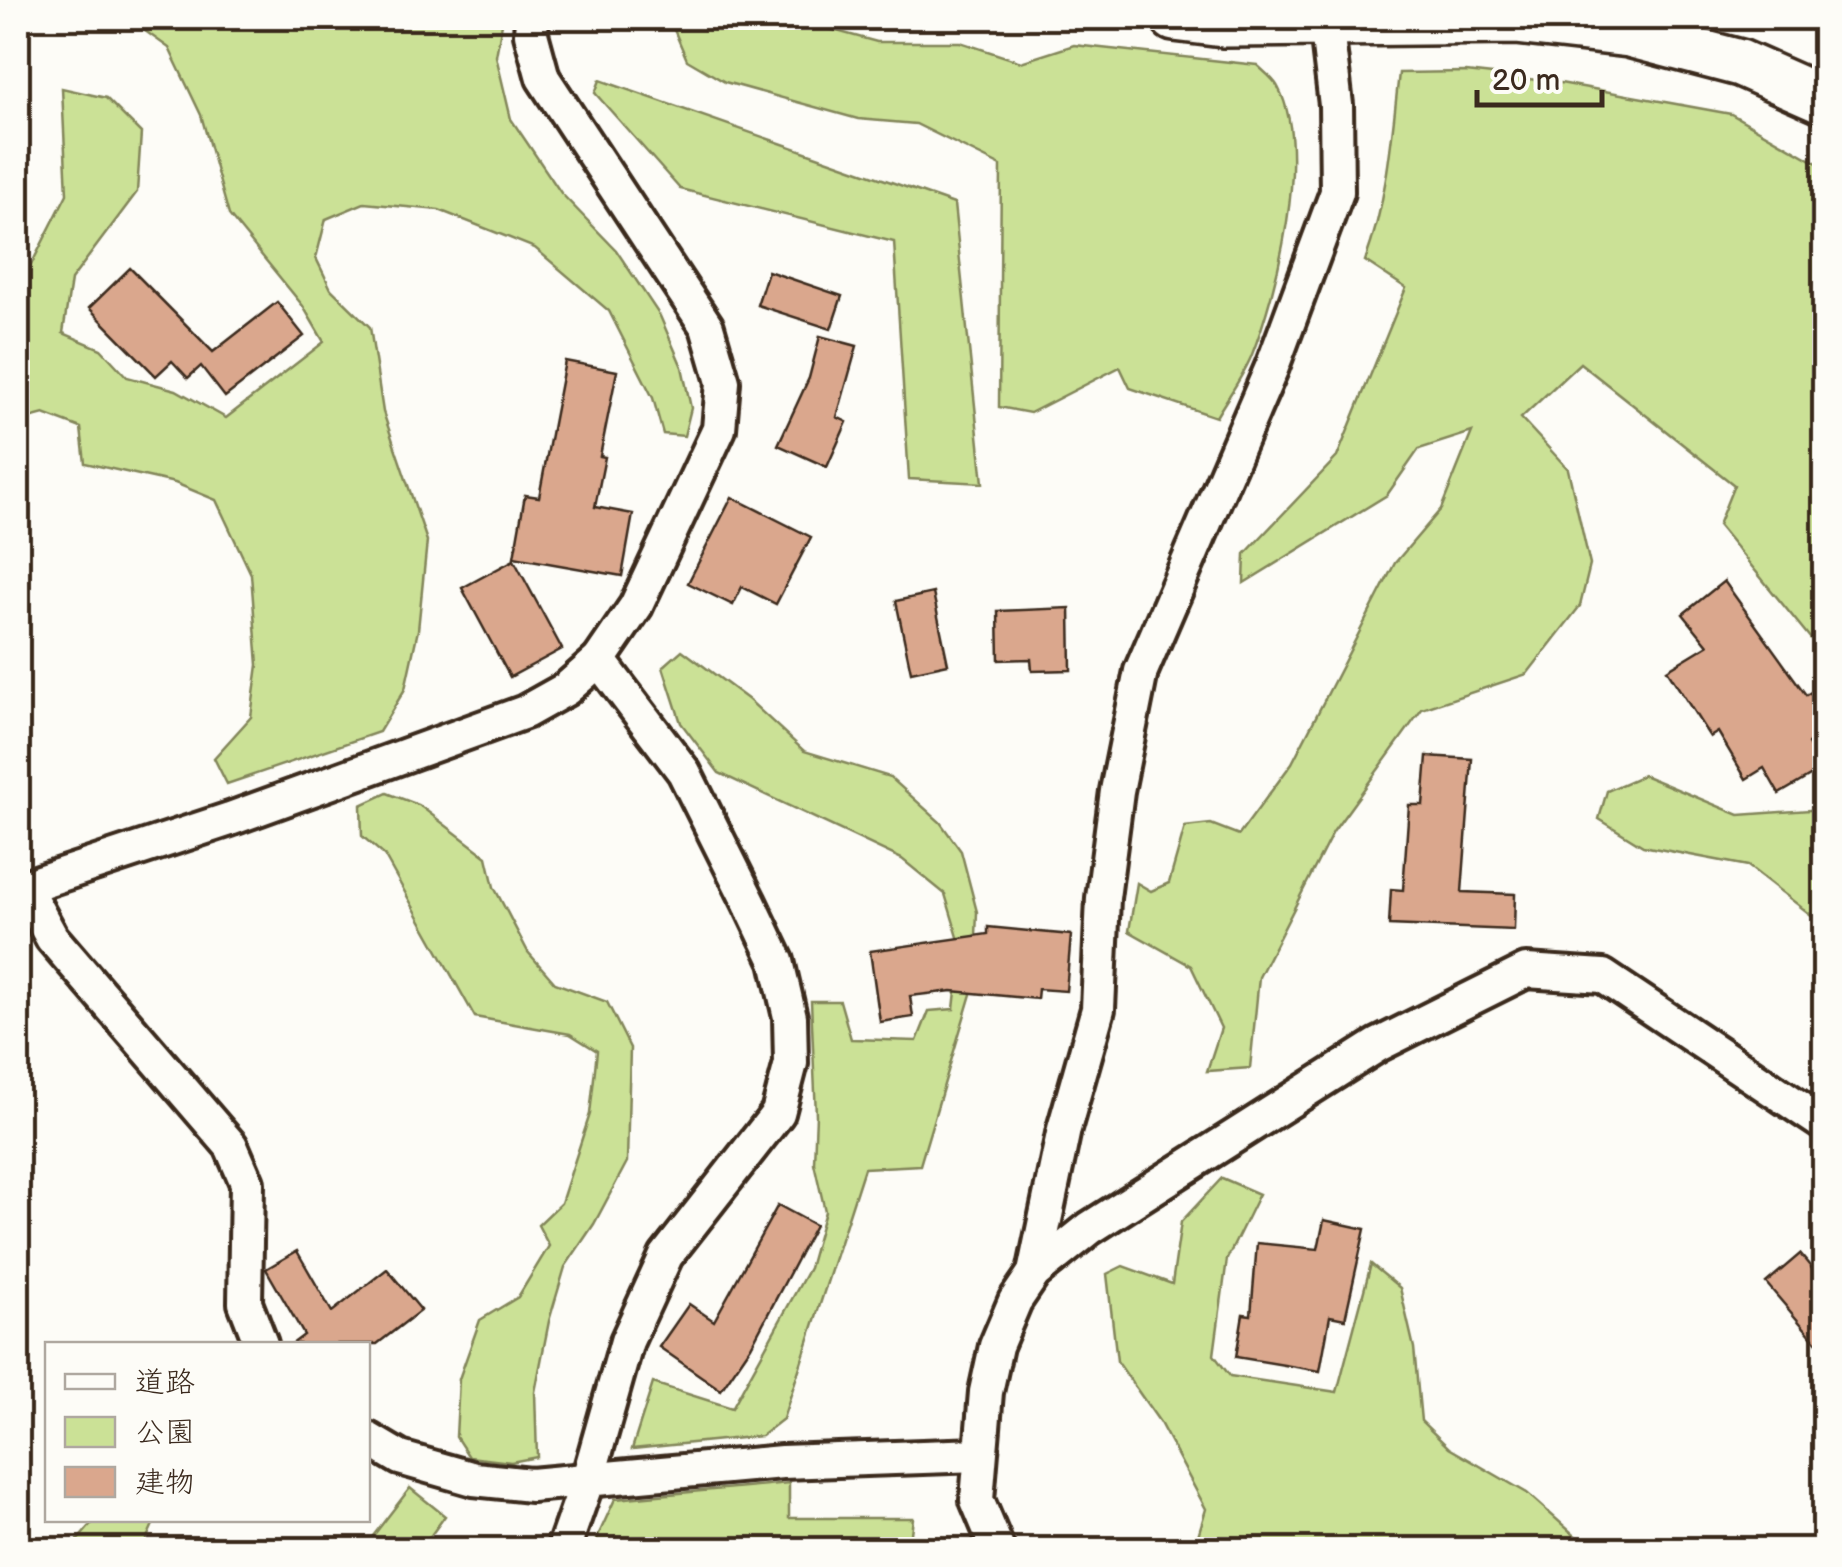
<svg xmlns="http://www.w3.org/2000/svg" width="1842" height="1567" font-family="'Balsamiq Sans','Klee One',sans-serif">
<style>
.green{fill:#cbe196;stroke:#83865a;stroke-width:2.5}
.building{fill:#daa78d;stroke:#3b2a1e;stroke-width:2.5}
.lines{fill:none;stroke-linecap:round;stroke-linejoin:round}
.minor-casing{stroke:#3b2a1e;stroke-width:40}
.secondary-casing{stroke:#3b2a1e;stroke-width:52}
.minor{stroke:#fdfcf7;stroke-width:32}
.secondary{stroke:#fdfcf7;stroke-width:45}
</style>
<rect width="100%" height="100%" fill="#fdfcf7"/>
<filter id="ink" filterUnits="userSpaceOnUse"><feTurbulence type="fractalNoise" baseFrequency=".01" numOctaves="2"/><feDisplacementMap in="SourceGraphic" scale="20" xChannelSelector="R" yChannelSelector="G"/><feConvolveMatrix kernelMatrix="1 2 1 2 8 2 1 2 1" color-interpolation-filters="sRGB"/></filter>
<g filter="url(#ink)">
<g class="green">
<path d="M127,18H503L496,56L511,119L561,193L616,250L660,316L682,367L691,408L684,436L663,434L653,398L609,311L535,248L439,210L364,203L326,219L316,258L331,289L370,327L383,412L427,541L418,630L405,689L379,732L227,784L214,758L251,717L258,665L251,574L216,500L175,483L85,463L81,428L44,414L18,421V363L23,356L27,273L67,194L62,88L106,98L141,133L137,192L71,280L63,333L101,349L127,377L176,390L226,418L324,342L303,306L229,215L201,115L169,48Z"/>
<path d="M669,18H789L877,42H960L1021,62L1074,45L1257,65C1263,71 1274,79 1278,87C1312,151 1277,292 1251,357C1242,378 1227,398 1216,417L1130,388L1120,367L1030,413L999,407L1001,166L916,124L858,119L725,82L687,60Z"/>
<path d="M1776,18H1824V36L1820,34Z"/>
<path d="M1466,72L1555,82L1731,114L1824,167V655L1718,525L1734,485L1580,363L1521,418L1568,469L1590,565L1580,606L1527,674L1422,709L1333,832L1259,977L1250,1068L1207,1071L1221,1028L1191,966L1129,931L1137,883L1151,891L1169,883L1185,827L1211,824L1239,835L1292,763L1395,563L1441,509L1472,432L1419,449L1387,495L1244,583L1245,554L1337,457L1406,288L1365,261C1387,202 1392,135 1399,73Z"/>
<path d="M600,80L954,204L983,483L909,479L894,242L680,189L595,93Z"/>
<path d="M682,650L749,700L804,751L890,777L940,822L961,851L977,912L974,984L920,1165L864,1168L783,1419L761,1436L632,1449L653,1383L732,1408L809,1268L825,1211L814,1163L816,1115L811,1001H840L851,1039L917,1041L929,1011L954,1009L961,947L945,894L902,859L719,773L681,723L663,667Z"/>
<path d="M1643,775L1739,815L1824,809V925L1748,866L1643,846L1599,819L1607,791Z"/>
<path d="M387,793L419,805L487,857L494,887L528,952L555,983L607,1002L630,1048L627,1162L594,1224L565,1267L549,1321L535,1392L537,1457L511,1462L469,1457L456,1437L459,1379L480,1320L518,1297L549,1246L538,1225L561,1203L590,1114L597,1051L570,1034L475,1017L384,855L362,836L361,805Z"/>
<path d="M1222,1178L1259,1194L1227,1259L1214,1355L1230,1376L1337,1392L1371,1264L1400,1288L1414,1348L1421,1421L1449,1448L1527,1493L1590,1549H1194L1206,1509L1159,1421L1117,1361L1107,1274L1123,1266L1172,1284L1181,1222Z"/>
<path d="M789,1483V1518H913L909,1549H592L615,1499Z"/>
<path d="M410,1488L445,1516L421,1549H363Z"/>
<path d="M95,1520H155L142,1549H70Z"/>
</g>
<g class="building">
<path d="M130,268L213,352L277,302L304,336L225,397L201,366L188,378L172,361L156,376L89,308Z"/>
<path d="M768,271L842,296L831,329L757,305Z"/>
<path d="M820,336L857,346L837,417L847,422L827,467L778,445L809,378Z"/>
<path d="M565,361L617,371L600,456L605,457L595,507L633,514L622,576L514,557L525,495L539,497Z"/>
<path d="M732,497L811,537L776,604L742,587L733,605L688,583Z"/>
<path d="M514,560L562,649L510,677L462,588Z"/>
<path d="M1724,581L1806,695L1811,692L1824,715V734L1808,744L1822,769L1779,794L1764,768L1746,779L1718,732L1710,737L1667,670L1708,645L1683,614Z"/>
<path d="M933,593L948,664L911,672L896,601Z"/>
<path d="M1070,608L1071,670L1032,671L1031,659L999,660L998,611Z"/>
<path d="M1427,756L1472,759L1462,892L1515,894L1514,930L1389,925L1391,889L1403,890L1409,805H1423Z"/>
<path d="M988,927L1071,935L1066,991L1038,989L1037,999L952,991L910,996L913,1017L880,1022L870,951L988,934Z"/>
<path d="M778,1205L815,1225L751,1346L721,1390L659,1347L689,1304L714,1321Z"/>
<path d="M1324,1220L1365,1229L1345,1319L1330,1316L1320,1371L1236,1357L1243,1314L1251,1315L1257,1243L1318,1249Z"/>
<path d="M297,1251L332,1312L387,1269L421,1310L377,1344H292L304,1335L266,1269Z"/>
<path d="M1800,1254L1824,1283V1351L1766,1283Z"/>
</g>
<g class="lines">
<defs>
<g id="minor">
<path d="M24,886L52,938L231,1146L247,1183L245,1303L261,1344"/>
<path d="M18,889L230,819L525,712L566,689L599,660L636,606L719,429L723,382L707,327L543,78L531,34L532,18"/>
<path d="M1034,1273L1064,1129L1098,1009L1103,898L1117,791L1141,671L1272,367L1337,192L1336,105L1326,21"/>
<path d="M368,1439L400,1458L474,1479L531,1485L782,1462L979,1455"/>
<path d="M563,1550L588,1479L627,1341L666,1256L778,1113L791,1063L790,1017L777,961L749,902L684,772L599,660"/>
<path d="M998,1550L977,1500L986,1392L996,1346L1015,1301L1034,1273L1090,1228L1378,1045L1526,971L1603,976L1824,1124"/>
</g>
<path id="secondary" d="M1174,18L1223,24L1516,21L1629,34L1740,63L1824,100"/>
</defs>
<use href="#minor" class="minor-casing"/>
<use href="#secondary" class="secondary-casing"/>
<use href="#minor" class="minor"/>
<use href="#secondary" class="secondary"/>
</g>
</g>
<rect width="1842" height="1567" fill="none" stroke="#fdfcf7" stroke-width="60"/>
<rect x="30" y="30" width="1782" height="1507" fill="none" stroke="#3b2a1e" stroke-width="4" filter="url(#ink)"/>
<rect x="45" y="1342" width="325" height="180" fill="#fdfcf7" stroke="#afa8a0" stroke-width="2.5"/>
<rect x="65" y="1374" width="50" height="15" fill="#fdfcf7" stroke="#afa8a0" stroke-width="2.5"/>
<text x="135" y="1392" font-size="30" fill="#3b2a1e">道路</text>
<rect x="65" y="1417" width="50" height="30" fill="#cbe196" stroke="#afa8a0" stroke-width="2.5"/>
<text x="135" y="1442" font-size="30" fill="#3b2a1e">公園</text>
<rect x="65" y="1467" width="50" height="30" fill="#daa78d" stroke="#afa8a0" stroke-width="2.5"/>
<text x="135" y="1492" font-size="30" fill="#3b2a1e">建物</text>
<path d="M1477 90v15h125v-15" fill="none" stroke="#3b2a1e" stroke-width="5"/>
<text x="1492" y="90" font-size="30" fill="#3b2a1e" stroke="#fdfcf7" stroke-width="8" paint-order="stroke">20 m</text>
</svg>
